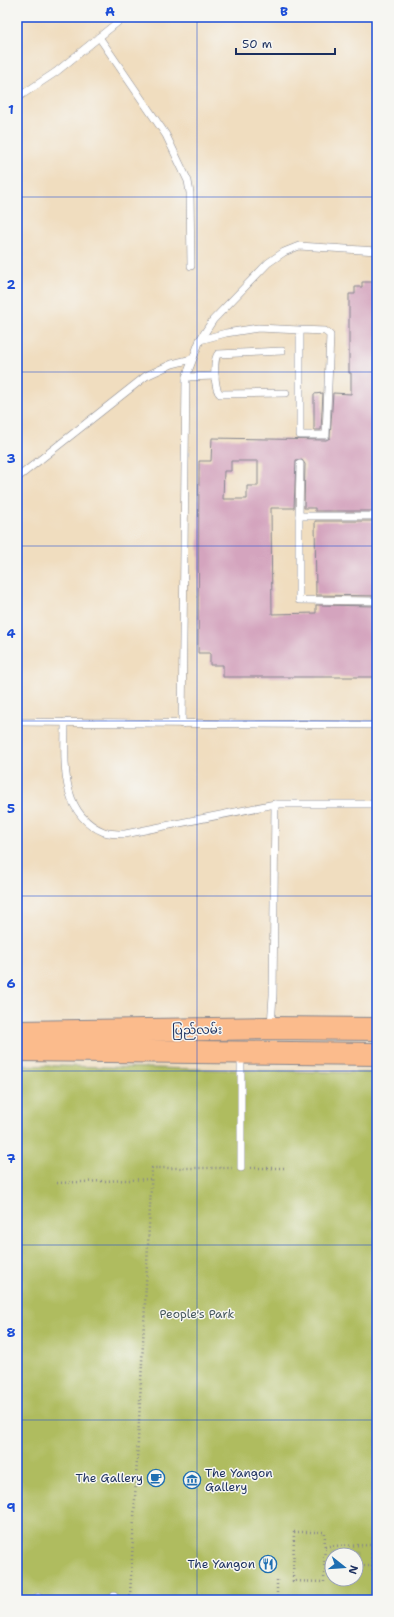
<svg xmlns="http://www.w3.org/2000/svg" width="394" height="1617" font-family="'Shantell Sans','Noto Sans Myanmar',sans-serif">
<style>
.green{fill:#afbc5e;stroke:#65765e;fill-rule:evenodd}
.building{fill:#d4a4be;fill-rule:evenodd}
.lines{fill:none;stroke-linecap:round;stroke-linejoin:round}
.lane-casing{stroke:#86868e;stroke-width:8}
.highway-casing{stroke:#86868e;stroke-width:24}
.path{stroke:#86868e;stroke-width:2.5;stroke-dasharray:1 3;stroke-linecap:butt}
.lane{stroke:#fff;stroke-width:7}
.highway{stroke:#fbbb8c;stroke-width:22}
.grid{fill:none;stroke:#1d4ed8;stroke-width:1;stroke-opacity:0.55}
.labels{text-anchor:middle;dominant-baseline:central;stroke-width:3;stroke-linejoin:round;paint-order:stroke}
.street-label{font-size:12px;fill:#1b2f5e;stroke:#f6f6f2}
.park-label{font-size:12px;fill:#47595e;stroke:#f6f6f2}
.poi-label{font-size:12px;fill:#1b2f5e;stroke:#f6f6f2;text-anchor:end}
.neatline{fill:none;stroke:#1d4ed8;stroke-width:1.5}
.grid-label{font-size:13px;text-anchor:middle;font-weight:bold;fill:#1d4ed8}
</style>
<rect width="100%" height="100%" fill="#f6f6f2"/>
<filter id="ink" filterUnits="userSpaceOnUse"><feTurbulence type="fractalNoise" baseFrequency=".025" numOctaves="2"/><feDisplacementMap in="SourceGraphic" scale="8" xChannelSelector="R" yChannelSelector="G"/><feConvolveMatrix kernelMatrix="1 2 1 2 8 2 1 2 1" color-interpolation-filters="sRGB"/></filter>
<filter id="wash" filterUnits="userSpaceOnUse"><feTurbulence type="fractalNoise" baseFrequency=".012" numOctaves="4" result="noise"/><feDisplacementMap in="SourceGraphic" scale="16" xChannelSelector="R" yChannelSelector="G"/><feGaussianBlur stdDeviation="0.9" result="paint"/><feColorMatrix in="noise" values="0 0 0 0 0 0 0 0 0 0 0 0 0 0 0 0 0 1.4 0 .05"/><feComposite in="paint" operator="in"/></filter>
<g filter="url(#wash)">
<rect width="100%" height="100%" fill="#f0ddbf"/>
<path class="green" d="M17,1065L377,1073V1600H17ZM332,1555H356V1579H332Z"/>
<g id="blocks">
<g class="building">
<path d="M362,282H377V511H315V508H304L305,464L302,460L296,461L294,508H271L272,614L316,613V605L377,606V677H223V665H210V653H198L199,461H211L212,438L326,440L330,438L333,393L351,394V373H349V294H355V287H362ZM231,461H258V486H247V499H223L224,471H231Z"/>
<path d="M323,393L321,430H314V394Z"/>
<path d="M315,521H377V596L316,595Z"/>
</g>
</g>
</g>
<g filter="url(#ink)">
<use href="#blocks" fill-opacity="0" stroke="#86868e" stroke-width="1"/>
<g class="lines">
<defs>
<g id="lane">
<path d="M99,37L166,135L188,181L190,193L191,266"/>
<path d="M17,98L56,72L124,17"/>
<path d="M200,340L226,333L258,328L300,330V435H326L330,335L325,331L300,330"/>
<path d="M282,351L218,354C213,359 214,389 220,394L286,393"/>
<path d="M186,377L215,376"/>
<path d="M17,478L146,376L172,364L192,359"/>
<path d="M299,516L300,464"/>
<path d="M377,516H299V600L377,601"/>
<path d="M17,722L377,725"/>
<path d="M65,722C65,761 59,814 104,832C110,834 119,834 125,834L275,804H377"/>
<path d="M182,724L186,377L200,340L213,320L268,263L284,252L299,246L377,251"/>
<path d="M271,1026L273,995L275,804"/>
<path d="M241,1168V1054"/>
<path d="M114,1596V1600"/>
<path d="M38,1597V1600"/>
</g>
<g id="highway">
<path d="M17,1032L271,1028L377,1029"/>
<path d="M17,1050L377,1054"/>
</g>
</defs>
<use href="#lane" class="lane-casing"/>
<use href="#highway" class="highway-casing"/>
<g class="path">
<path d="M251,1168H284"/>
<path d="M57,1183L151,1179"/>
<path d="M377,1530C368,1554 371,1565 377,1589"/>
<path d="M294,1532H325L324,1582L293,1581Z"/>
<path d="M325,1546L372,1545"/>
<path d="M356,1566H371"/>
<path d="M325,1567L332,1566"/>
<path d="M277,1580V1600"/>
<path d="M130,1596L152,1168H232"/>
</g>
<use href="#lane" class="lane"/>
<use href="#highway" class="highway"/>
</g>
</g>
<path class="grid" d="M197,17V1600M17,197H377M17,372H377M17,546H377M17,721H377M17,896H377M17,1071H377M17,1245H377M17,1420H377"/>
<defs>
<symbol id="cafe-ring" viewBox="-11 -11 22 22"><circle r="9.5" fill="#f6f6f2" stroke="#1f6fb2" stroke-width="1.5"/><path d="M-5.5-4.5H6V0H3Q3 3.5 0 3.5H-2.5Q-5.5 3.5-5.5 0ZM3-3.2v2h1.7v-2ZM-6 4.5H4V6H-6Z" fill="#1f6fb2"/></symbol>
<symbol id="museum-ring" viewBox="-11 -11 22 22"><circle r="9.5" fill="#f6f6f2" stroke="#1f6fb2" stroke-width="1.5"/><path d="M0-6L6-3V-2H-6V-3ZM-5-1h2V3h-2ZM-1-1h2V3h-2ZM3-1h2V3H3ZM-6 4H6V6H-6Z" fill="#1f6fb2"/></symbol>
<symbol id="restaurant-ring" viewBox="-11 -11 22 22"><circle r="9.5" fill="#f6f6f2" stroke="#1f6fb2" stroke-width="1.5"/><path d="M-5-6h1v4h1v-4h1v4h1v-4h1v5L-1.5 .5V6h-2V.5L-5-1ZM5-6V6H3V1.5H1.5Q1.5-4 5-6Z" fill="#1f6fb2"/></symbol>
</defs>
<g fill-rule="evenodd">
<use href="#cafe-ring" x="146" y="1468" width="20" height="20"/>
<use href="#museum-ring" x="182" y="1470" width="20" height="20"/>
<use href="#restaurant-ring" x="258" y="1554" width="20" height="20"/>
</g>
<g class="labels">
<g class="street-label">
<text transform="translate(197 1030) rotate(-1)">ပြည်လမ်း</text>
</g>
<g class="park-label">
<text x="197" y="1314">People's Park</text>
</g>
<g class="poi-label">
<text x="205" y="1473" text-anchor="start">The Yangon<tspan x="205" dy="14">Gallery</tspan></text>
<text x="143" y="1478">The Gallery</text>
<text x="255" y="1564">The Yangon</text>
</g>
</g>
<rect width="394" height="1617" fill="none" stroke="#f6f6f2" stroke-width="44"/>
<g transform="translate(344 1567) rotate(107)"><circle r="19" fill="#f6f6f2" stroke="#9ea6b7"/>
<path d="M0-3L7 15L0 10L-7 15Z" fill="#1f6fb2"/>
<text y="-6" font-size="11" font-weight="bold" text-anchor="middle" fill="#1b2f5e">N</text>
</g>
<path d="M236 48v6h99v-6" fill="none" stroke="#1b2f5e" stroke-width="2"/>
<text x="242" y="48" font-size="12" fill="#1b2f5e" stroke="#f6f6f2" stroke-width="3" paint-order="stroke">50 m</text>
<rect x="22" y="22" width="350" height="1573" class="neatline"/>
<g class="grid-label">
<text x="110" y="16">A</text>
<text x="284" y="16">B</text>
<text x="11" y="114">1</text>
<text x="11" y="289">2</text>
<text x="11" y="463">3</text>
<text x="11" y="638">4</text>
<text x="11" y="813">5</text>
<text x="11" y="988">6</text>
<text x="11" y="1163">7</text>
<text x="11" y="1337">8</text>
<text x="11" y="1512">9</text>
</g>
</svg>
